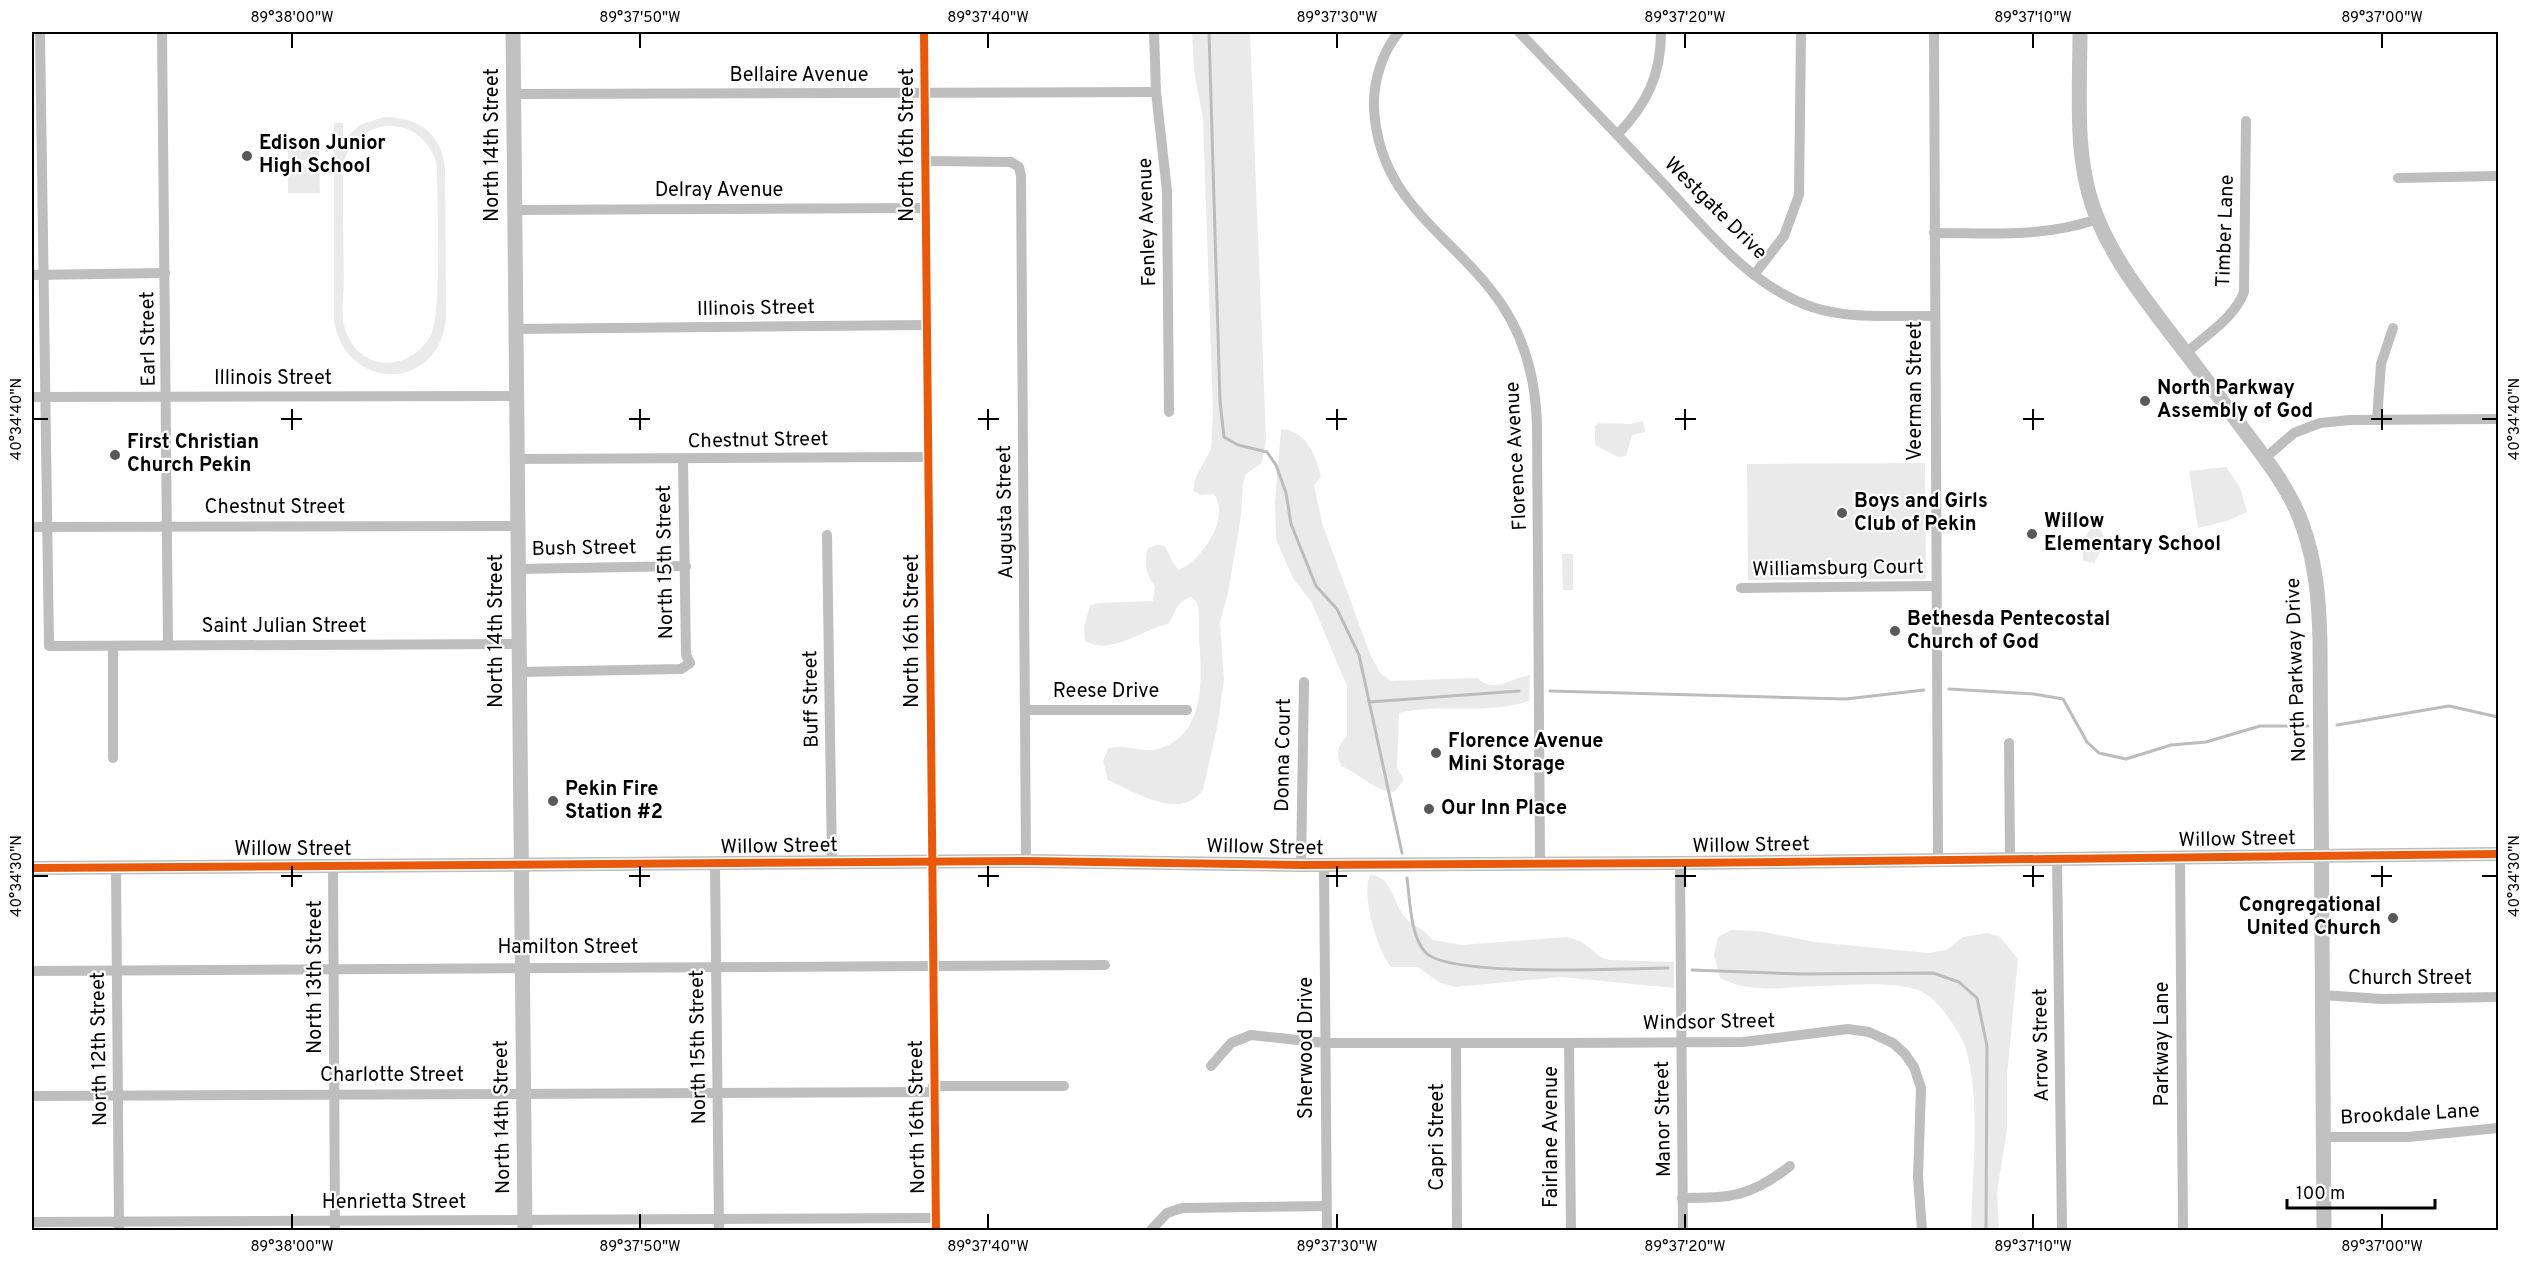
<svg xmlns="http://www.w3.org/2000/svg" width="2530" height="1262" font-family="Overpass,sans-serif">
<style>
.green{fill:#eaeaea;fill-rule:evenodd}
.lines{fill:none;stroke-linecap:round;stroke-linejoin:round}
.stream{stroke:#bcbcbc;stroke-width:3}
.minor{stroke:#bebebe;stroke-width:10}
.tertiary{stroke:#bebebe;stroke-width:14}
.secondary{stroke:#c1c1c1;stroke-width:15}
.cycleway-casing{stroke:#fff;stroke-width:11}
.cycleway{stroke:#e8590c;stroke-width:8}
.ticks{fill:none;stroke:#000;stroke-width:2}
.poi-dot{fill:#595959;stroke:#fff;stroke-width:2}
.labels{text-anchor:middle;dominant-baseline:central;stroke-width:4.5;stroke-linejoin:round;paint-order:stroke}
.street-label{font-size:20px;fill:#000;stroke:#fff}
.poi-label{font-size:20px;font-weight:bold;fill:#000;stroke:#fff;text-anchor:start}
.neatline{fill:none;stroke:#000;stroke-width:2}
.ticks-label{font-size:15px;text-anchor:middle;fill:#000}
</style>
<rect width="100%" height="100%" fill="#fff"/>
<g class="green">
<path d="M1192,32H1250L1266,439L1262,463L1246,474L1243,483L1241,516L1228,593L1220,622L1224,679L1218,723L1203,790C1180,822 1134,791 1108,780L1103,761L1108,749C1125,742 1142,755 1161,748C1206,733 1202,677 1199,639C1199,627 1200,613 1197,602L1191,597C1174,603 1177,612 1168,624C1141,630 1111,656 1085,641L1084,628L1090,606L1097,603L1153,601L1155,586C1145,573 1144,564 1148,548L1157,545L1165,546L1173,563L1179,570C1202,559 1231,519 1214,494L1201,495L1193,491L1196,477L1211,449L1213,412L1203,118L1194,71Z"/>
<path d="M384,117C418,117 442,133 445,169L446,317C441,392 346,393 334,321V123H343V141L360,125ZM384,126C411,124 432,141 437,167C437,196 442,316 431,335C410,373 359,373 345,329C340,314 344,295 344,279C343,241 343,203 343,165C349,143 362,131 384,126Z"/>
<rect x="288" y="138" width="31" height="22"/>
<path d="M288,166H319L320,193H288Z"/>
<path d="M1643,421L1645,432L1632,435L1626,456L1618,457L1595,445V427L1598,423L1630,424Z"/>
<path d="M1285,429C1308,434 1316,456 1321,477L1314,485L1322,523L1370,654L1380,673L1391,681L1477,678C1494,694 1511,678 1530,675L1529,701C1487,715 1442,703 1399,713L1397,768L1404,780L1394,792C1372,790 1361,774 1341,766C1336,752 1337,747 1347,736V686L1312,603L1293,578L1276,539L1275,501L1281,430Z"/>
<path d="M1925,463L1926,579L1748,580L1747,464Z"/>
<path d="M2226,467L2240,487L2247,512L2227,521L2198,528L2189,471Z"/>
<path d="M2092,526H2099L2106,541L2094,563L2083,561L2082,544Z"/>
<path d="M1562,554H1573V590H1563Z"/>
<path d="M1370,875C1391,875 1392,901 1404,916C1411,926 1425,928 1432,940L1462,945L1567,937L1582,942L1602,958L1610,960L1674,962V988L1561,977L1455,987L1439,982L1418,967H1391C1377,950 1361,895 1370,875Z"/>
<path d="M1731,930L1759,931L1815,942L1928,953L1946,950L1963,937L1987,933L1999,936L2018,959L2007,1076V1130L1997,1191L1999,1230H1971C1972,1177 1981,1100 1966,1049C1962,1034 1939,1002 1926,994C1903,979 1846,986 1818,986C1786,987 1750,994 1720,978L1714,955L1718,937Z"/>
</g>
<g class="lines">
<g class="stream">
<path d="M1209,32L1220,401L1224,437L1238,445L1267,452L1276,465L1286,493L1291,524L1316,586L1337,609L1359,655L1402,853"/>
<path d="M1949,689L2034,694L2063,699L2087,742L2099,753L2126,759L2171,745L2206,742L2260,726H2308"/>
<path d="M1550,691L1846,699L1924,690"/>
<path d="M1369,702L1519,691"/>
<path d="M2337,725L2449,706L2498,717"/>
<path d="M1407,878C1410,899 1410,937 1426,953C1453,978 1625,968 1668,968"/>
<path d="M1692,970L1802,974L1933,973L1959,982L1977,998L1987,1046L1986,1230"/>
</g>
<g class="minor">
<path d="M40,32L49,646L519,644"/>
<path d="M162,32L168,645"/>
<path d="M924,32L936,1230"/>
<path d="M1154,32L1156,92L1167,191L1169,412"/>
<path d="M1399,32C1382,52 1373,82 1374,108C1379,205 1454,234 1502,305C1526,341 1536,384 1537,426L1540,863"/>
<path d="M1519,32C1565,80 1611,128 1657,177C1703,225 1747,285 1812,307C1851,320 1893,315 1934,316"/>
<path d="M1934,32L1938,859"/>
<path d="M514,94L1156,92"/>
<path d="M1617,135C1647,104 1661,75 1661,32"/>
<path d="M925,161L1011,162L1019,167L1021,176L1026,861"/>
<path d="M2398,178L2498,176"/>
<path d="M514,210L925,208"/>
<path d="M1934,233C1993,233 2041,238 2098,219"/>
<path d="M32,275L165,273"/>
<path d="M1754,275L1784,236L1799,195L1801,32"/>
<path d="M514,329L927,325"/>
<path d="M2186,353C2205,336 2235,317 2244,292L2246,121"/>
<path d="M32,397L515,396"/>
<path d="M2377,420L2381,364L2393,328"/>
<path d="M2265,458L2294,433L2320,423L2350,420L2498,419"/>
<path d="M517,459L928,457"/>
<path d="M32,527L517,526"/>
<path d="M827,535L832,862"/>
<path d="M518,569L686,566"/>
<path d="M1741,588L1936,586"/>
<path d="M113,646V758"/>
<path d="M519,672L681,669L690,663L686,655L683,460"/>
<path d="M1025,710H1187"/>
<path d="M2009,743L2010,859"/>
<path d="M2180,857L2183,1230"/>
<path d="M2057,858L2062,1230"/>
<path d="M1680,863L1683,1230"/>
<path d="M715,864L719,1230"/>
<path d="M1301,865L1304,682"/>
<path d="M1324,865L1327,1230"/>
<path d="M333,867L335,1230"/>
<path d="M116,868L119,1230"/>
<path d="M32,971L1105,965"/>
<path d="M2322,995L2382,999L2498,997"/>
<path d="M1456,1043L1457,1230"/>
<path d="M1569,1043L1571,1230"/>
<path d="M1211,1066L1231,1043L1251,1035L1325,1043H1569L1743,1042L1848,1029L1869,1032L1893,1043L1905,1054L1914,1067L1921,1088L1918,1177L1922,1230"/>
<path d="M933,1086H1064"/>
<path d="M32,1096L933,1092"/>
<path d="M2323,1137H2408L2498,1128"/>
<path d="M1682,1198C1731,1198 1751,1197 1790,1166"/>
<path d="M32,1222L936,1218"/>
<path d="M1151,1230L1167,1213L1182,1208L1326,1206"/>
</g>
<path class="tertiary" d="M32,868L1026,861L1301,865L1680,863L2498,854"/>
<g class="secondary">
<path d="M513,32L525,1230"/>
<path d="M2080,32C2080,94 2073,161 2098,220C2116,263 2144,298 2172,335C2196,366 2220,398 2243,429C2265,458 2288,487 2301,521C2316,561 2319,600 2320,642L2324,1230"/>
</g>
<defs>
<g id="cycleway">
<path d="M924,32L936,1230"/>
<path d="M32,868L1026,861L1301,865L1680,863L2498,854"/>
</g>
</defs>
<use href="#cycleway" class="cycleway-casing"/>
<use href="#cycleway" class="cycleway"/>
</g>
<path class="ticks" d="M292,33V48M640,33V48M988,33V48M1337,33V48M1685,33V48M2033,33V48M2382,33V48M292,409V430M640,409V430M988,409V430M1337,409V430M1685,409V430M2033,409V430M2382,409V430M33,419H48M281,419H302M629,419H650M978,419H999M1326,419H1347M1675,419H1696M2023,419H2044M2371,419H2392M2482,419H2497M292,866V887M640,866V887M988,866V887M1337,866V887M1685,866V887M2033,866V887M2382,866V887M33,876H48M281,876H302M629,876H650M978,876H999M1326,876H1347M1675,876H1696M2023,876H2044M2371,876H2392M2482,876H2497M292,1214V1229M640,1214V1229M988,1214V1229M1337,1214V1229M1685,1214V1229M2033,1214V1229M2382,1214V1229"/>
<g class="poi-dot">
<circle cx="247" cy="156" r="6"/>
<circle cx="2145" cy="401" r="6"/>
<circle cx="115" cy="455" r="6"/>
<circle cx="1842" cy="513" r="6"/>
<circle cx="2032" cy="534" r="6"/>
<circle cx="1895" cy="631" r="6"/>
<circle cx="1436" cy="753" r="6"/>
<circle cx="553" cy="801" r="6"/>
<circle cx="1429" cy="809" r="6"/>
<circle cx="2393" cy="918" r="6"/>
</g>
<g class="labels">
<g class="street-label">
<text x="799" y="76">Bellaire Avenue</text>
<text transform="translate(493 145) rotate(-90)">North 14th Street</text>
<text transform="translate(908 145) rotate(-90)">North 16th Street</text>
<text x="719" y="191">Delray Avenue</text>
<text transform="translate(1715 209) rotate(45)">Westgate Drive</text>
<text transform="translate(1148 222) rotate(-92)">Fenley Avenue</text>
<text transform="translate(2226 231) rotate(-88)">Timber Lane</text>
<text transform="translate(756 309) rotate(-1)">Illinois Street</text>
<text transform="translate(149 339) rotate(-91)">Earl Street</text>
<text x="273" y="379">Illinois Street</text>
<text transform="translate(1916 391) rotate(-90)">Veerman Street</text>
<text transform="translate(758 441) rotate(-1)">Chestnut Street</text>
<text transform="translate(1517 456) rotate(-93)">Florence Avenue</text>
<text x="275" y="508">Chestnut Street</text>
<text transform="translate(1006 512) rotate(-91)">Augusta Street</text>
<text transform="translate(584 549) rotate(-1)">Bush Street</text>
<text transform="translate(666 562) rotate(-91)">North 15th Street</text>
<text transform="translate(1838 569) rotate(-1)">Williamsburg Court</text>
<text x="284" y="627">Saint Julian Street</text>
<text transform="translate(497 631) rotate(-90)">North 14th Street</text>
<text transform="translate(913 631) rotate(-90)">North 16th Street</text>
<text transform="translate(2297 670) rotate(-92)">North Parkway Drive</text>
<text x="1106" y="692">Reese Drive</text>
<text transform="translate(812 699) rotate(-91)">Buff Street</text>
<text transform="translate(1284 755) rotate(-89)">Donna Court</text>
<text transform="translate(2237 840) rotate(-1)">Willow Street</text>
<text transform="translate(1751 846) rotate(-1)">Willow Street</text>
<text transform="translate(779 847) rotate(-1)">Willow Street</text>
<text transform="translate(1265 848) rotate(1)">Willow Street</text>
<text x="293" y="850">Willow Street</text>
<text x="568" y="948">Hamilton Street</text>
<text transform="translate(316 977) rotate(-90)">North 13th Street</text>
<text x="2410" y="979">Church Street</text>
<text transform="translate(1709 1023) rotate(-1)">Windsor Street</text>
<text transform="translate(2163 1044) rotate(-90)">Parkway Lane</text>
<text transform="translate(2042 1045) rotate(-91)">Arrow Street</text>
<text transform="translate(699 1047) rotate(-91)">North 15th Street</text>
<text transform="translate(1307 1048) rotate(-90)">Sherwood Drive</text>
<text transform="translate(100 1049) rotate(-91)">North 12th Street</text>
<text x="392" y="1076">Charlotte Street</text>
<text transform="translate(2410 1115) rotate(-3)">Brookdale Lane</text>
<text transform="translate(503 1117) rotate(-91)">North 14th Street</text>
<text transform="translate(918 1117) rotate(-91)">North 16th Street</text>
<text transform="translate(1664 1119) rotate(-91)">Manor Street</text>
<text transform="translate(1438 1137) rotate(-90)">Capri Street</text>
<text transform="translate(1552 1137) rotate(-90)">Fairlane Avenue</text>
<text x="394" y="1203">Henrietta Street</text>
</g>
<g class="poi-label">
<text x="259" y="144">Edison Junior<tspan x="259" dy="23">High School</tspan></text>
<text x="2157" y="389">North Parkway<tspan x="2157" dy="23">Assembly of God</tspan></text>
<text x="127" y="443">First Christian<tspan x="127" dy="23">Church Pekin</tspan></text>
<text x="1854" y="502">Boys and Girls<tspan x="1854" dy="23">Club of Pekin</tspan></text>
<text x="2044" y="522">Willow<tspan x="2044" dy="23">Elementary School</tspan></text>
<text x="1907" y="620">Bethesda Pentecostal<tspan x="1907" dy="23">Church of God</tspan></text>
<text x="1448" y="742">Florence Avenue<tspan x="1448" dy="23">Mini Storage</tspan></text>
<text x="565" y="790">Pekin Fire<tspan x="565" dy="23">Station #2</tspan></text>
<text x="1441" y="809">Our Inn Place</text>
<text x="2381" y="906" text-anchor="end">Congregational<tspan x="2381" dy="23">United Church</tspan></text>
</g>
</g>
<rect width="2530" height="1262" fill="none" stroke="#ffffff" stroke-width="66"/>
<path d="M2287 1199v9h148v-9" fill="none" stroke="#000000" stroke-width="3"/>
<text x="2296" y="1199" font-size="18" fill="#000000" stroke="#ffffff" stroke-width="4.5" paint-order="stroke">100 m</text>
<rect x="33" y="33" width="2464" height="1196" class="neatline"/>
<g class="ticks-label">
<text x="292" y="22">89°38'00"W</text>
<text x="640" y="22">89°37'50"W</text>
<text x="988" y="22">89°37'40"W</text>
<text x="1337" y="22">89°37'30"W</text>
<text x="1685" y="22">89°37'20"W</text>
<text x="2033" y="22">89°37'10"W</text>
<text x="2382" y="22">89°37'00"W</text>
<text transform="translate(16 419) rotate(-90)" y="5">40°34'40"N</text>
<text transform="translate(2514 419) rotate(-90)" y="5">40°34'40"N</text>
<text transform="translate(16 876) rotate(-90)" y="5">40°34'30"N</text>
<text transform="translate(2514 876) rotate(-90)" y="5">40°34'30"N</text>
<text x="292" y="1251">89°38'00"W</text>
<text x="640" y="1251">89°37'50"W</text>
<text x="988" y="1251">89°37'40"W</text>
<text x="1337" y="1251">89°37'30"W</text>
<text x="1685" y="1251">89°37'20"W</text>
<text x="2033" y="1251">89°37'10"W</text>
<text x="2382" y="1251">89°37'00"W</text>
</g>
</svg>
